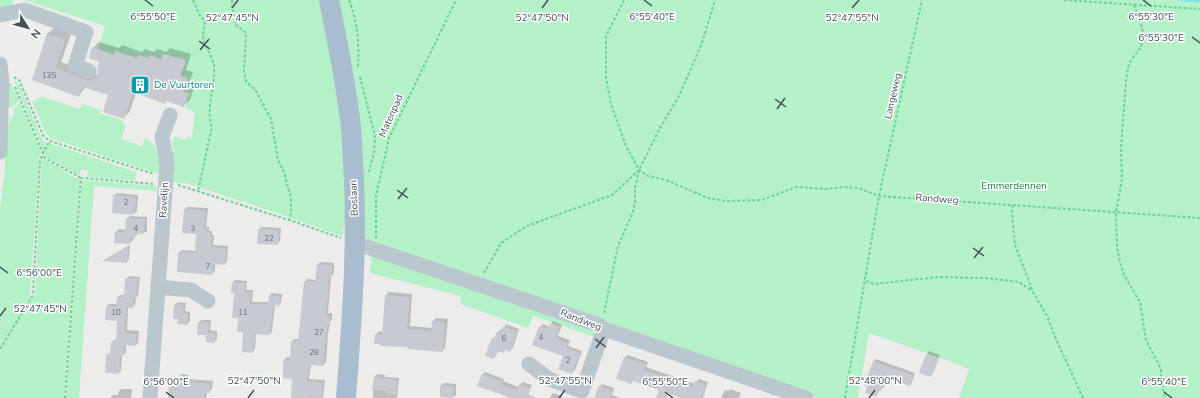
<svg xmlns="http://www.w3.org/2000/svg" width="1200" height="398" font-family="'Nunito Sans',sans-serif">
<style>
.green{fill:#b4f1c8}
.shadow{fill:#0003}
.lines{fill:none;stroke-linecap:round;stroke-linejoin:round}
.stream{stroke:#7ee0f1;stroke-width:3}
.building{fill:#c7cad1}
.path{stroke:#6bd198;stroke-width:2;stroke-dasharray:3 2;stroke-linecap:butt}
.minor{stroke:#bbc7cf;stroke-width:15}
.major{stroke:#a8bdcd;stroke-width:20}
.ticks{fill:none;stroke:#43505a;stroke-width:1.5}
.labels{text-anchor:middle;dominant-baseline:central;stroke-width:3;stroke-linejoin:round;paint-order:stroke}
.number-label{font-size:8px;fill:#646e78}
.culture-label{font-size:10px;fill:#0d838f;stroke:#fff;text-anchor:start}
.street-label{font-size:10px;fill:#43505a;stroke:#fff}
.park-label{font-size:10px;fill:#107e40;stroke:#fff}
.ticks-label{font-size:10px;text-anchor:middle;fill:#43505a;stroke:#fff;stroke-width:3;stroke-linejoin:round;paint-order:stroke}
</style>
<rect width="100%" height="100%" fill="#eeebeb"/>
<g class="green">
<path d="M0,0H14L11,9L0,8Z"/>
<path d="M24,0H1200V398H959L969,369L938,357L869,333L858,398H818L368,242V239L344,224L343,234L341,236L274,212L186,183H178L171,181L172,154L174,148L171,147L174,136L186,140L188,137L192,138L195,112L185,108L190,93L182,91L180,77L185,64L162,61L149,56L148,59L136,63L98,49L105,26Z"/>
<path d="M14,80L19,84L43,141L136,172L135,181L87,177L88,170H81L80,176L46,157Z"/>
<path d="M7,83H11L19,100L13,107H8Z"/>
<path d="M41,97H43L80,109L82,104L101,110L100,113L124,121L123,124L126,125L121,139L142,146L145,138L148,139L156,148L155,151L161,155L159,174L50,138L46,133L32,102Z"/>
<path d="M20,102L41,152L39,161L30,296H35L42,155L44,159L80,180L64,398H0V211L4,177L7,125H10V118L13,117V110Z"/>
<path d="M82,180L157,186V191L94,186L79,398H66Z"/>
<path d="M372,251L597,330L594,337L533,316L528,328L460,304L461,296L370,273Z"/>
</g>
<g class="shadow">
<path d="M54,28L71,34L61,62L93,74L99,75L101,61L93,48L99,42L119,48L122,45L142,52L145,49L154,52L157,49L166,52L170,48L191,54L186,70L193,72L188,86L194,88L190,100L183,106L167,100L165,102L136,93L130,111L124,118L110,95L86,87L79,95L33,79L47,34Z"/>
<path d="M117,193L138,195L137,211L134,214L114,196Z"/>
<path d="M187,207L208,208L206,227H209V231H212V235H214L213,245L228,246L227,261L225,264L215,263V271L212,274L179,253L182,250L196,251L197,233L185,209Z"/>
<path d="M130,216L147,217V231L144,233H137V235L133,238V240L130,243L116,232L119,229L126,230L127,219Z"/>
<path d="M262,227L281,228L280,241L277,244L259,229Z"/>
<path d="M130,245L129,259L126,262L104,260Z"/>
<path d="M320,262L334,263V273L331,276L328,313H332V320L330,322L328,334L326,362L323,365L311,364L309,379L325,380L323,398H292L293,378L284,377V360L287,357L291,358L292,341L295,339H299L305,282L307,279L316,280L318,264Z"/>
<path d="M129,276L140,277L138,295L136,298L135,305L132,307H128L127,330L139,331L138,343L136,345L126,344V353L122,355L121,371L118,373L107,355L111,352L112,342L114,340H117L118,320L107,306L109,304H118V297L121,295H125L126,279Z"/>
<path d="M235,280L247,281L246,290H253L252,302H269L270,296L272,293L282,294L281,302L279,305L275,304L272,332L270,334L256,333L255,349L253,352L239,317L233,282Z"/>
<path d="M389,292L412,294L410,326L432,328L433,321L436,318L448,319L445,348L442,351L409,346L376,335L379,331L383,332L386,295Z"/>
<path d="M178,302L186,303L185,311L190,312V321L187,324L179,318L175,305Z"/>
<path d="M202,320H211L210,330L217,331V339L214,342L199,322Z"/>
<path d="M553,321L562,325L558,336L570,340L568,346L582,351L575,370L572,373L564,355L540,327L543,324L550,327Z"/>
<path d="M506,324L519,329L513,348L510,350L506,349L503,352L499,350L494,358L492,339L495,337H496L500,329L503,330Z"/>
<path d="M929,351L940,355L933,373L931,375L920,372L927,354Z"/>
<path d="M628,355L648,362L646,367L695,384L699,379L708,382L703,398H683L668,393L666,398H657L660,390L634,380L631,383L618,378L625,357Z"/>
<path d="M876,359L915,373L912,382L910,385L887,377L884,387L880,390L876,396L873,362Z"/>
<path d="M485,372L504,379L503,381L519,387L522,382L532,385L527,397L529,398H516L483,374Z"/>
<path d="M181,374L189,375L188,379L213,381L212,389L209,392H207L206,398H169L170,381L173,378L178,379Z"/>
<path d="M377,374L385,375V377L399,378L397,398H369H373L374,377Z"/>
<path d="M444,383L456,384V395L453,397L441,385Z"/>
<path d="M602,384L614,388L612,395L620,398H595L599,387Z"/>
<path d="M121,389H132L131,398H110L113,395H118L119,391Z"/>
<path d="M730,389L741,393L739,398H721L725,390L729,391Z"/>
<path d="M553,393L562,396V398H550Z"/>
</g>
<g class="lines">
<path class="stream" d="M1182,0L1200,1"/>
</g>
<g class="building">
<path d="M47,34L65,40L56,68L86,80L93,81L98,74L97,68L99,62L89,58L92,47L114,55L115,51L137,58L138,55L149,58L150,55L161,59L163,54L186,60L180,76L188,78L183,92L188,94L184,107L166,101L165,104L133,92L124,119L103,112L108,95L83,87L79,97L32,80Z"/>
<path d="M113,195L136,197L134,215L112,213Z"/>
<path d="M184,209L206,211L204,229L207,230V233H210V237H212L211,247L226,248L225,265L213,264V275L177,272L178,252L195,253L196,234L182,233Z"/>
<path d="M126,218L145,219L144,234L135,233V239L131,238L130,244L114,243L115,232H125Z"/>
<path d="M258,229L279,230L278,245L257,244Z"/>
<path d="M128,247L127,263L102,261Z"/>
<path d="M317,264L332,265L331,277H329L326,315L330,316V324H328L326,337L323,366L309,365L307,381L323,383L322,398L308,397V398H291L292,379L283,378V360H290L291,341H298L304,281L315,282Z"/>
<path d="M125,278L138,279L136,298H133V308H126L125,333L137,334L136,346L124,345L123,356H120L119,374L105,373L106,354H110L111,342H116L117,321L105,320L106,306L116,307L117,297H124Z"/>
<path d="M232,282L245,283L244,292H251L250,304H268L269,295L280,296L279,306L273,305L270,335L255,334L253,353L242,352L243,332H237L238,318H232L234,293H231Z"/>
<path d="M385,295L410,297L407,329L431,331L432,321L445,322L443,352L407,349L408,347L380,346V344H374L375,334L382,335Z"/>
<path d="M174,304L184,305L183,314H188L187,325L177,324L178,319H173Z"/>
<path d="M198,322H209L208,333H215V343L206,342V335H197Z"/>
<path d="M550,323L560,327L556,339L568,343L566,348L580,353L572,374L558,369L563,356L532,345L539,326L548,329Z"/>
<path d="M503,326L517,332L510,352L505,350L504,353L498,351L494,359L485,356L491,339L494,340L497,331L501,333Z"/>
<path d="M926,354L938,358L931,377L919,373Z"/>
<path d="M624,357L646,364L644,370L693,387L695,381L706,384L701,398H681L667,393L665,398H656L659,390L633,381L631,384L616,379Z"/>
<path d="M873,361L913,375L910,386L886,378L881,391L878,390L876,397L865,393L867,386L864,385Z"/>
<path d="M482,374L502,381L501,384L517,390L519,384L530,388L528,394L537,398H511L477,386Z"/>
<path d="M177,377H187L186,382L210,383V393H205L204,398H168L169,381H177Z"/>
<path d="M374,377L397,380L396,395L387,394V391L372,390Z"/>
<path d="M440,385L454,386L453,398L440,397Z"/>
<path d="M599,386L612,391L610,398H594Z"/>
</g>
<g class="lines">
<g class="path">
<path d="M193,0L200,16L205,21C205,26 203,31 203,36C203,45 213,57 214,65C216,87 205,106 212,127L198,191"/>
<path d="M232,0V8L235,15L236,25L246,33L244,72L246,81L256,91L271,119L278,160L284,172L291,199V213L289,220"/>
<path d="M349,0C358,24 359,42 358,67"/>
<path d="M624,0L606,36V78L611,104L626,146L639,170L648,176L666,180L708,198L726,201L762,200L796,187L826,189L845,187L858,188L879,196L1200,218"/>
<path d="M1064,0L1200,9"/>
<path d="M1134,5L1140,21L1143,32L1141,47L1129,63L1126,81L1121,148L1122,179L1116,213L1117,246L1120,263L1124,275L1140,302L1146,340L1161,369V379L1165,398"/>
<path d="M14,77L20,81L22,87L44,137L50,141L154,174"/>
<path d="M360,77L375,136L374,153L369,172"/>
<path d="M15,87L45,158L81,178"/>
<path d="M178,185L289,220L341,238"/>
<path d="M1013,205L1012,214L1015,245L1033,292L1047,316L1056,339L1083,398"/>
<path d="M376,238V196L389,138L456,0"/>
<path d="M484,273L501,243L527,226L612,195L638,171"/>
<path d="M866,281L874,284L938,277L986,278L1019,282L1032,291"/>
<path d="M604,313L618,246L633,212L635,202V188L639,170L660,128L679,96L702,43L715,0"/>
<path d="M0,349L33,295L40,161L43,153L50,141"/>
<path d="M65,398L81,178L154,184"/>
<path d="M845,398L879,196L922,0"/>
</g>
<g class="minor">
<path d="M0,15L25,10L86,32L75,66L89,71"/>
<path d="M0,64L2,82L0,152"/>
<path d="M355,243L599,325L604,329L806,398"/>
<path d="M158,287L191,290L208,301"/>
<path d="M529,364L549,379L582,391L604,329"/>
<path d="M150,398L167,164L162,137L170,115"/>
</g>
<path class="major" d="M329,0C337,40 345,79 350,119C352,133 352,148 353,162C358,241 352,319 346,398"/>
</g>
<path class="ticks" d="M145,0L153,6M644,0L652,6M1143,0L1151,6M232,8L238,0M542,8L548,0M852,8L859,0M1192,37L1200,43M199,41L210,49M200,50L209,39M775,99L786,107M777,109L785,98M397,190L408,198M398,199L407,188M973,248L984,256M974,258L983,247M0,267L8,273M0,316L6,308M595,339L606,347M596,348L604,337M166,392L174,398M665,392L673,398M1164,392L1172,398M248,398L254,390M559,398L565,390M869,398L875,390"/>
<defs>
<symbol id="building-square" viewBox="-11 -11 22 22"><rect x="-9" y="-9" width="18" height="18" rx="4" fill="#0f9aa8" stroke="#fff"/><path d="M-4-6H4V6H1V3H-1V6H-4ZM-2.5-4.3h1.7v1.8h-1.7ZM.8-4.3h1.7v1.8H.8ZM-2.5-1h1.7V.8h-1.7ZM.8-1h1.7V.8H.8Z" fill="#fff"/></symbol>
</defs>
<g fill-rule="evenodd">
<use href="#building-square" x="129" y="74" width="22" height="22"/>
</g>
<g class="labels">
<g class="number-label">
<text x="49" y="75">135</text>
<text x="126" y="202">2</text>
<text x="136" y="228">4</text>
<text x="193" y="228">3</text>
<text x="269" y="238">22</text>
<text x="208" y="266">7</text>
<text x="116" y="312">10</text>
<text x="243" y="312">11</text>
<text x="319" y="332">27</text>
<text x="541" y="337">4</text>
<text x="504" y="338">6</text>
<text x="314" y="352">28</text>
<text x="568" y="360">2</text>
</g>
<g class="culture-label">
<text x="154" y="85">De Vuurtoren</text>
</g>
<g class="street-label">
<text transform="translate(893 96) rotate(-77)">Langeweg</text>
<text transform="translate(391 116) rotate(-66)">Matenpad</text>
<text transform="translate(354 198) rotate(-92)">Boslaan</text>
<text transform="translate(937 199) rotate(4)">Randweg</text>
<text transform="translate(164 200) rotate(-87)">Ravelijn</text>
<text transform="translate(581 320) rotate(21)">Randweg</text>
</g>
<g class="park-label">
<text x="1014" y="186">Emmerdennen</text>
</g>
</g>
<g class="ticks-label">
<text x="153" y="20">6°55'50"E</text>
<text x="652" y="20">6°55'40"E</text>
<text x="1151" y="20">6°55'30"E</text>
<text x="232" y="21">52°47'45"N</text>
<text x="542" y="21">52°47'50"N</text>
<text x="852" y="21">52°47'55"N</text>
<text x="1161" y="41">6°55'30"E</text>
<text x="39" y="276">6°56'00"E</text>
<text x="40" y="312">52°47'45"N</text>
<text x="254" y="384">52°47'50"N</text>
<text x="565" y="384">52°47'55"N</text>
<text x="875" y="384">52°48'00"N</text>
<text x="166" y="385">6°56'00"E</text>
<text x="665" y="385">6°55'50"E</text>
<text x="1164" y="385">6°55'40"E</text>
</g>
<g transform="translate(28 28) rotate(127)" stroke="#ffffff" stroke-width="3" paint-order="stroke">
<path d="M0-3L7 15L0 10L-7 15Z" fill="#43505a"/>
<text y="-6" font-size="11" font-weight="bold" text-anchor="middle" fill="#43505a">N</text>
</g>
</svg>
